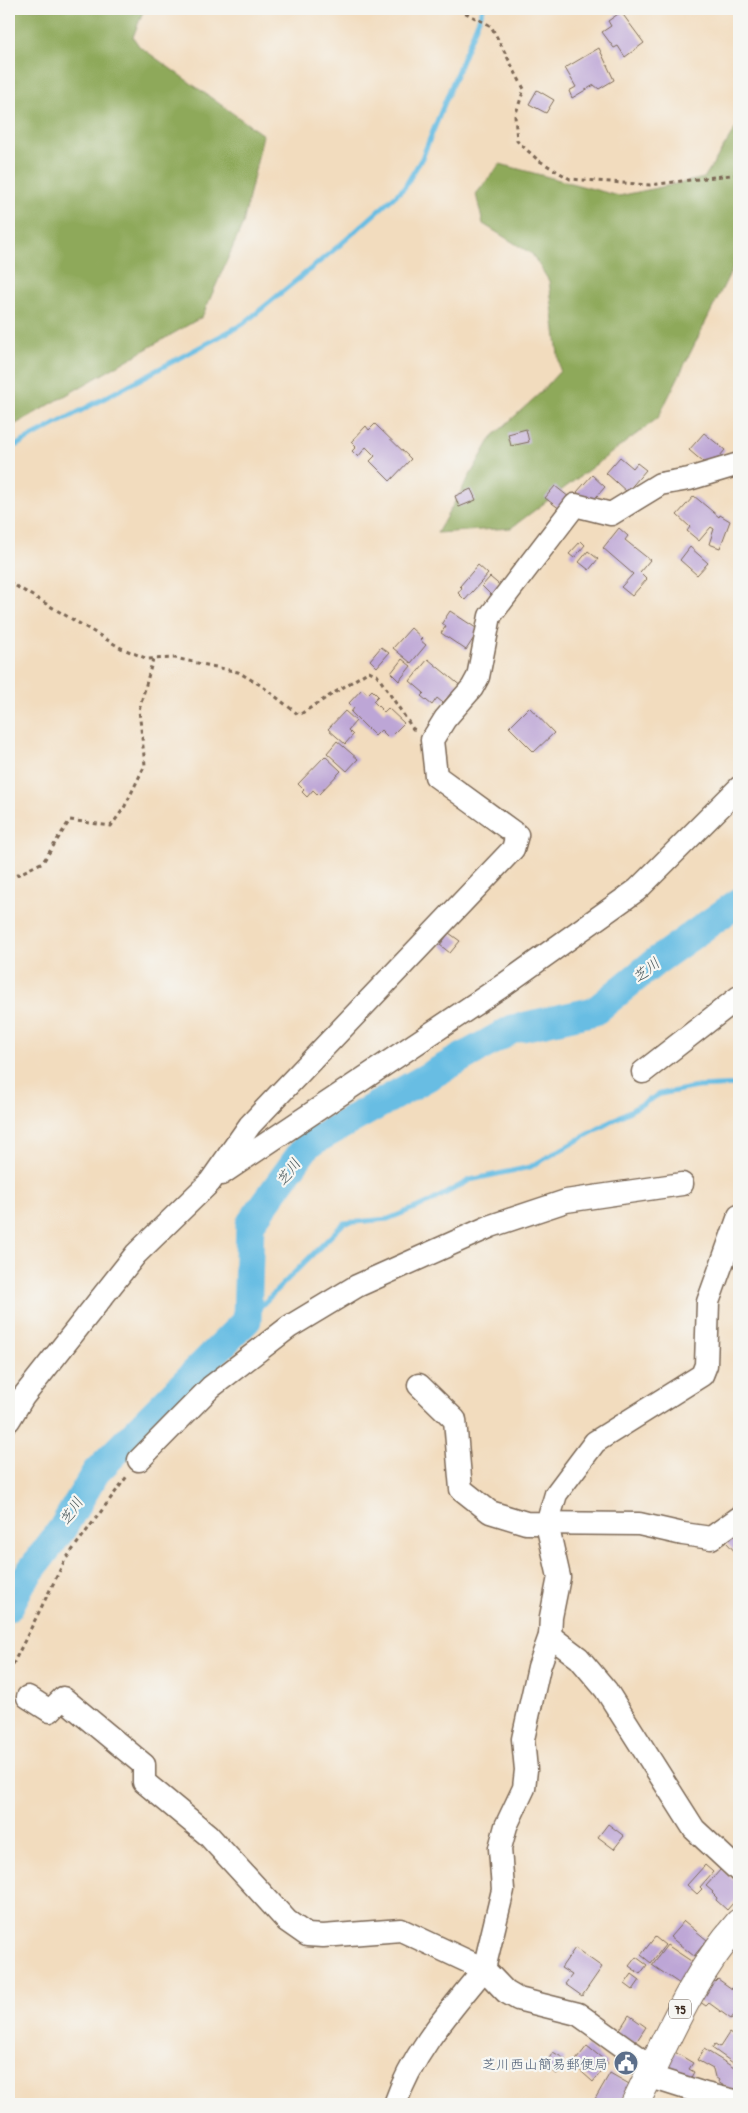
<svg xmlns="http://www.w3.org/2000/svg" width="748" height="2113" font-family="'Patrick Hand','Klee One',sans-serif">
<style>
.forest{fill:#8ea95a;stroke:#646a3c}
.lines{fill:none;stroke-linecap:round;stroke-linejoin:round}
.stream{stroke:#67bde3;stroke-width:5}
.river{stroke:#67bde3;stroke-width:29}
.building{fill:#bda6d6}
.minor-casing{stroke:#7b6856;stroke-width:25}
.major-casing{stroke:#7b6856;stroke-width:30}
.path{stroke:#7b6856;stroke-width:3;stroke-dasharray:4 4;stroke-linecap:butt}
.minor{stroke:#fff;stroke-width:22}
.major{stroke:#fff;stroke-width:28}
.labels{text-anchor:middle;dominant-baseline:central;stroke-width:4.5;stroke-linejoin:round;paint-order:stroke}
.shield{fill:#f6f6f2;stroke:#73675e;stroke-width:1}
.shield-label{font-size:12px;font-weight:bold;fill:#3b2a1e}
.service-label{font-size:14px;fill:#4e5e75;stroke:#f6f6f2;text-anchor:end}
.water-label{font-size:15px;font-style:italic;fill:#485659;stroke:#f6f6f2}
</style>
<rect width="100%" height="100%" fill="#f6f6f2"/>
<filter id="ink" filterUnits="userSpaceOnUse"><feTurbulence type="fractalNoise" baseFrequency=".02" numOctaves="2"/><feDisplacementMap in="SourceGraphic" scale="10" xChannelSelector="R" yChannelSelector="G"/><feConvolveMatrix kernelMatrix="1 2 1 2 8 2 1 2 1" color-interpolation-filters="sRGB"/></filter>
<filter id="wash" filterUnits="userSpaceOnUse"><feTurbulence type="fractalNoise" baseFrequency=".0096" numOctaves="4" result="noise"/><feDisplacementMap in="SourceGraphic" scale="20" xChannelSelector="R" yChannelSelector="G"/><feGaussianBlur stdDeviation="1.12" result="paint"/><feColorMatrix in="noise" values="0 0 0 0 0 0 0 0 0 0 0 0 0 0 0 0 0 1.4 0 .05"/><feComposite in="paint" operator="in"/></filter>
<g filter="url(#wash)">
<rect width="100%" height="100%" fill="#f2dcbe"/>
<g class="forest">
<path d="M9,9H144L133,37L139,46L263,135L243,224L202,317L9,428Z"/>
<path d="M739,123V258L736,261L658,418L511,528L437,533L492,437L539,394L560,371L549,281L532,254L483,224L476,194L500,164L619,196L704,178Z"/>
</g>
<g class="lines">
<g class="stream">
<path d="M9,449L243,324L341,244L404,188L422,158L483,9"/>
<path d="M247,1320L344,1223L388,1219L430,1202L470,1180L530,1167L660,1094L697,1087L739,1085"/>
</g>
<path class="river" d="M9,1607L22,1582L62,1529L96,1472L247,1320L250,1224L308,1144L513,1029L595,1011L655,962L739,902"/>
</g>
<g id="blocks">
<g class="building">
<path d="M621,12L644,43L625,57L618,46L614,48L602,32L611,26L608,21Z"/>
<path d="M599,48L614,80L599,89L594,85L572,98L569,91L576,87L565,68Z"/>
<path d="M537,90L554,100L546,113L529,104Z"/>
<path d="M375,424L411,459L390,481L370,461L375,456L366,447L358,457L352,451L356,447L351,442L366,426L369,430Z"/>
<path d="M526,429L529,442L511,446L508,434Z"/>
<path d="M704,433L725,450L710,468L689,450Z"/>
<path d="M620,457L633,468L637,463L646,470L627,492L606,473Z"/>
<path d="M592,475L605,487L590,504L577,492Z"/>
<path d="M555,486L569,497L560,509L545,498Z"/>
<path d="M471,489L476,500L459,507L455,496Z"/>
<path d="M694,496L719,517L720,515L730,521L720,548L709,544L714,529L711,527L699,541L687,531L690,527L677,515Z"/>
<path d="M619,528L628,536L625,540L650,560L640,572L647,579L632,596L621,587L633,574L603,548Z"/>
<path d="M581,541L585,545L574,558L569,554Z"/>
<path d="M690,547L708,563L697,575L680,560Z"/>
<path d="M588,551L598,559L589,570L579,562Z"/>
<path d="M478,565L488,574L465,600L458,593L462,588L460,586Z"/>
<path d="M490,577L503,588L494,598L482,586Z"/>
<path d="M450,611L479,630L466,650L441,633L446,626L442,623Z"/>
<path d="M411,628L422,638L420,640L426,645L411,663L393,648Z"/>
<path d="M381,647L389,653L377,667L370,660Z"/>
<path d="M402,659L411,666L399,681L391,673Z"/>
<path d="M428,659L462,687L454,696L451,693L443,703L437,698L432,705L421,696L424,693L410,681Z"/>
<path d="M362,689L368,694L372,690L378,696L373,701L384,712L388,708L404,723L389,738L381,730L375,736L351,712L354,708L349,703Z"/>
<path d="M529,707L554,733L534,752L509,727Z"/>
<path d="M345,711L356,721L348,730L353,735L345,744L328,729Z"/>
<path d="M337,741L358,759L347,771L327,753Z"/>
<path d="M325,756L341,771L318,795L313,790L307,797L302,792L304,790L298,784Z"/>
<path d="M449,933L460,941L450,953L440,945Z"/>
<path d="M739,1528V1556L726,1542Z"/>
<path d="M608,1824L624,1836L614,1849L598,1837Z"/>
<path d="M705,1865L713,1872L700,1887L702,1889L697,1894L687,1885Z"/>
<path d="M721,1869L739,1885V1896L727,1910L716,1900L717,1898L712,1893L713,1892L706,1886Z"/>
<path d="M684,1921L707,1940L694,1956L670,1937Z"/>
<path d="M655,1937L665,1945L651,1963L641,1955Z"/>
<path d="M667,1945L694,1963L680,1984L652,1965Z"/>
<path d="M575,1948L602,1967L582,1996L565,1984L572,1975L561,1968Z"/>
<path d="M636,1957L647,1965L640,1974L629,1966Z"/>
<path d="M632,1974L640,1980L633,1990L625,1984Z"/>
<path d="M718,1979L732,1989L735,1985L739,1989V2019L734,2015L731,2019L709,2003L706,2006L697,2000L712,1980L715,1982Z"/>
<path d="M629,2015L646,2027L634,2045L617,2034Z"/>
<path d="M729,2033L739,2040V2054L733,2063L712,2048L715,2044L720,2047Z"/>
<path d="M587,2046L608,2063L593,2082L573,2064Z"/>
<path d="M704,2049L739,2071L738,2095L718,2082L719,2080L715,2077L713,2069L697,2060Z"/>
<path d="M673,2051L693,2063L689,2069L694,2072L689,2081H685L663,2068Z"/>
<path d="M553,2052L565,2059L557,2074L544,2067Z"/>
<path d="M610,2073L631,2085L620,2104H605L595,2099Z"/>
</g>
</g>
</g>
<g filter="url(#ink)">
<use href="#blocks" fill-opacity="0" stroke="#7b6856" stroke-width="1"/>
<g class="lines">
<defs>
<g id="minor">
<path d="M643,1072L739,997"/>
<path d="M221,1174L505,984L637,890L739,788"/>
<path d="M419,1385L455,1420L461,1489L490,1512L526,1523L639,1524L683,1534L711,1538L739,1518"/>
<path d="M9,1420L23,1397L136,1254L210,1182L250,1125L513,849L517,835L436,776L432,740L445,719L472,688L478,677L490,616L575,505L611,514L660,484L689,479L739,464"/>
<path d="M139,1460L211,1387L289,1327L357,1286L491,1226L566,1201L682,1184"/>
<path d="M550,1636L579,1658L606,1690L694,1829L739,1871"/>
<path d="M28,1697L50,1711L63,1698L144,1765V1782L208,1835L287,1921L307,1935L323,1936L401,1930L484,1969L506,1992L518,1999L578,2014L652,2067"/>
<path d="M648,2076L705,2094L739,2102"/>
<path d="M395,2104C413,2052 449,2012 484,1969L503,1890L500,1848L506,1826L524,1788L526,1770L523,1739L539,1667L550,1636L551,1617L559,1577L547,1524L556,1494L595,1442L702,1375L706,1365L708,1302L739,1216"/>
</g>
<path id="major" d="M635,2104C666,2041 692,1976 739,1923"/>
</defs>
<use href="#minor" class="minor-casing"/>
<use href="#major" class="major-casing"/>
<g class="path">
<path d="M458,9L491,26L524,89L515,116L517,141L538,160L570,179L650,185L739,174"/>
<path d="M9,582L121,648L148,659L175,658L238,672L262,686L299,715L369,671L377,675L413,729L418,730"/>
<path d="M9,879L43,862L70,820L111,826L124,808L145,765L139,710L153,659"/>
<path d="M9,1672L65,1560L128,1475"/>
</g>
<use href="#minor" class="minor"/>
<use href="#major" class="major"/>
</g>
</g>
<defs>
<symbol id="civic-disc" viewBox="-11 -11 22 22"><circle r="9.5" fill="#5c6f8a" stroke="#f6f6f2"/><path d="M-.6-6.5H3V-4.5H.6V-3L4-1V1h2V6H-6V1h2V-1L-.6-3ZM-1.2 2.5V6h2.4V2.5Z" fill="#fff"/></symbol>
</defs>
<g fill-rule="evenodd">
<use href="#civic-disc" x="612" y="2049" width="28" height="28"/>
</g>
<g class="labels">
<rect class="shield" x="669" y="1999.5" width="22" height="19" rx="4"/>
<g class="shield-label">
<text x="680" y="2009">75</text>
</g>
<g class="service-label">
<text x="608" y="2063">芝川西山簡易郵便局</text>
</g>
<g class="water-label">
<text transform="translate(646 970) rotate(-39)">芝川</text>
<text transform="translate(288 1172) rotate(-54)">芝川</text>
<text transform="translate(71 1511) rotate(-57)">芝川</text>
</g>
</g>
<rect width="748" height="2113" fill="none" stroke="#f6f6f2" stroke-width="30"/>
</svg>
